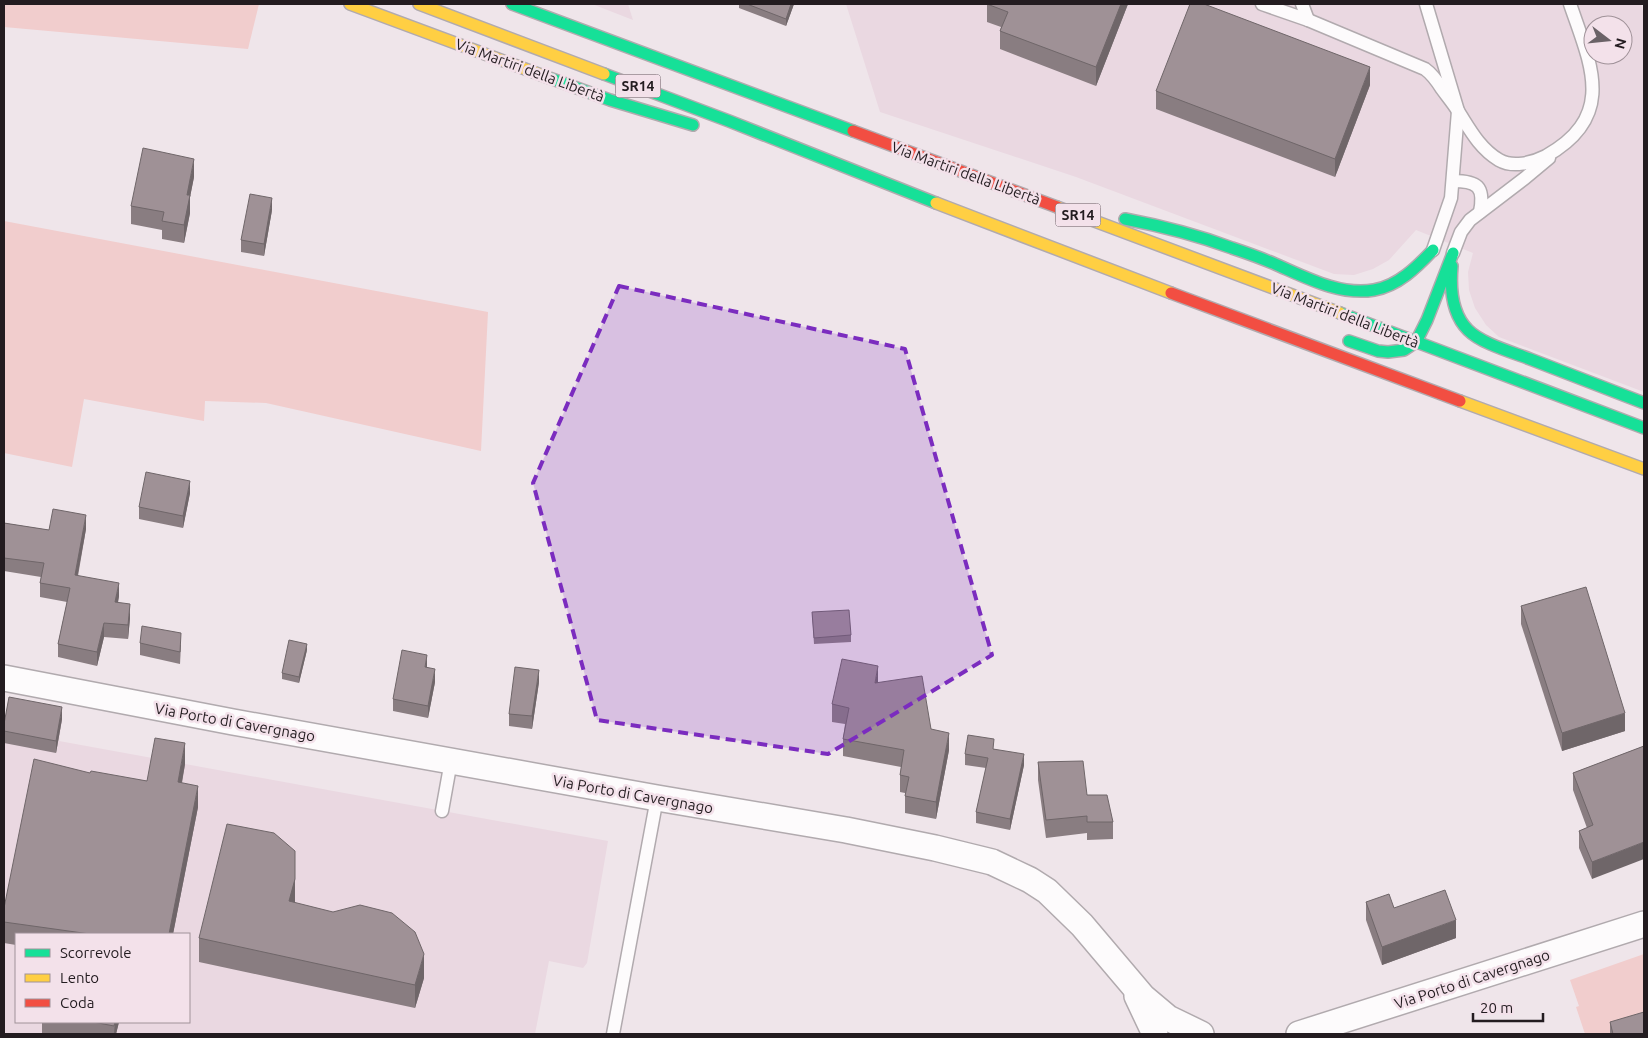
<svg xmlns="http://www.w3.org/2000/svg" width="1648" height="1038" font-family="Ubuntu,sans-serif">
<style>
.built{fill:#ead8e1;fill-rule:evenodd}
.green{fill:#f1cdcd}
.lines{fill:none;stroke-linecap:round;stroke-linejoin:round}
.lane-casing{stroke:#b1aaae;stroke-width:15}
.street-casing{stroke:#b1aaae;stroke-width:28}
.fast-casing{stroke:#b1aaae;stroke-width:14}
.slow-casing{stroke:#b1aaae;stroke-width:14}
.jam-casing{stroke:#b1aaae;stroke-width:14}
.lane{stroke:#fdfbfc;stroke-width:12}
.street{stroke:#fdfbfc;stroke-width:25}
.fast{stroke:#16e098;stroke-width:11}
.slow{stroke:#ffcf43;stroke-width:11}
.jam{stroke:#f24e42;stroke-width:11}
.wall{fill:#897d81}
.shaded-wall{fill:#6f6669}
.building{fill:#9f9196;stroke:#6f6669}
.marked{fill:#7b2cbf;fill-opacity:0.2;stroke:#7b2cbf;stroke-width:4;stroke-dasharray:10 6;stroke-linejoin:round}
.labels{text-anchor:middle;dominant-baseline:central;stroke-width:5;stroke-linejoin:round;paint-order:stroke}
.shield{fill:#f3e1ea;stroke:#61575d;stroke-width:1}
.shield-label{font-size:14px;font-weight:bold;fill:#231c20}
.street-label{font-size:15px;fill:#231c20;stroke:#f3e1ea}
</style>
<rect width="100%" height="100%" fill="#efe5ea"/>
<g class="built">
<path d="M592,4H628L633,20Z"/>
<path d="M846,4H1641L1644,16V392L1499,337L1486,325L1475,308L1469,290L1468,272L1473,253L1416,230L1389,260L1373,269L1354,275L1334,274L1076,177L880,112ZM1593,25H1623V55H1593Z"/>
<path d="M9,709L62,719L59,741L608,841L587,963L583,968L549,961L535,1034H4V731ZM16,934H189V1022H16Z"/>
</g>
<g class="green">
<path d="M4,4H259L248,49L4,27Z"/>
<path d="M4,221L488,312L481,451L266,403L205,401L204,421L84,399L72,467L4,453Z"/>
<path d="M1644,954V1034H1585L1576,1007L1579,1006L1570,980Z"/>
</g>
<g class="lines">
<defs>
<g id="lane">
<path d="M1262,4L1308,20L1425,69C1432,74 1437,81 1442,89C1447,96 1453,103 1458,111C1469,128 1479,148 1499,160C1513,168 1532,163 1546,156C1617,116 1591,65 1570,4"/>
<path d="M1302,4L1308,20"/>
<path d="M1426,4L1458,111L1451,198L1433,250"/>
<path d="M1453,181C1477,181 1485,186 1480,212"/>
<path d="M1453,253L1461,232L1470,220L1525,178L1549,158"/>
<path d="M442,811L451,761"/>
<path d="M613,1034L657,798"/>
</g>
<g id="street">
<path d="M4,678L233,722L657,798L846,830L935,848L992,862L1030,880L1047,891L1082,925L1143,997L1168,1018L1201,1034"/>
<path d="M1137,996L1155,1034"/>
<path d="M1299,1034L1644,924"/>
</g>
<g id="fast">
<path d="M512,4L853,131"/>
<path d="M604,74L729,121L936,203"/>
<path d="M544,76L610,100L693,125"/>
<path d="M1125,219C1162,226 1197,235 1232,248C1247,253 1261,258 1275,264C1305,277 1340,296 1374,290C1398,286 1417,267 1433,250"/>
<path d="M1452,266C1450,288 1452,314 1468,330C1482,344 1512,352 1530,359C1568,374 1606,388 1644,403"/>
<path d="M1340,313L1644,428"/>
<path d="M1349,341L1378,351L1388,352L1404,350L1416,342L1427,320L1453,253"/>
</g>
<g id="slow">
<path d="M350,4L544,76"/>
<path d="M419,4L604,74"/>
<path d="M936,203L1171,293"/>
<path d="M1057,207L1340,313"/>
<path d="M1460,401L1644,469"/>
</g>
<g id="jam">
<path d="M853,131L1057,207"/>
<path d="M1171,293L1460,401"/>
</g>
</defs>
<use href="#lane" class="lane-casing"/>
<use href="#street" class="street-casing"/>
<use href="#fast" class="fast-casing"/>
<use href="#slow" class="slow-casing"/>
<use href="#jam" class="jam-casing"/>
<use href="#lane" class="lane"/>
<use href="#street" class="street"/>
<use href="#fast" class="fast"/>
<use href="#slow" class="slow"/>
<use href="#jam" class="jam"/>
</g>
<g class="wall">
<path d="M739,4H794L786,26L739,8Z"/>
<path d="M987,4H1128L1096,86L1000,49V31L1001,27L987,22Z"/>
<path d="M1370,85L1335,177L1156,109V91Z"/>
<path d="M194,177L190,197V213L184,243L162,239V230L131,224V206Z"/>
<path d="M272,210L264,256L241,252V240Z"/>
<path d="M190,493L183,528L139,519V507Z"/>
<path d="M4,523L49,530L86,529L78,576L119,596L118,603L130,618L128,639L104,637L97,666L58,657V644L67,602L40,597V583L41,577L4,571Z"/>
<path d="M1521,606L1625,731L1562,751L1521,624Z"/>
<path d="M812,612L851,635V642L814,644Z"/>
<path d="M140,643L181,645L180,664L140,655Z"/>
<path d="M307,650L299,683L282,679V673Z"/>
<path d="M435,682L428,718L393,711V699Z"/>
<path d="M539,682L532,729L509,726V714Z"/>
<path d="M878,683L931,729L949,750L936,819L905,813V793L900,792V775L901,767L843,756V739L845,724L832,722V704Z"/>
<path d="M62,719L56,753L4,743V724Z"/>
<path d="M1644,746L1592,879L1579,848V831L1587,828L1573,790V773Z"/>
<path d="M994,749L1024,765L1010,830L976,823V812L986,768L965,765V754Z"/>
<path d="M1038,762L1087,795L1113,822V839L1087,840V833L1046,838L1038,780Z"/>
<path d="M185,764L182,783L198,807L173,934H16V945L4,943V908L90,773L147,781Z"/>
<path d="M1366,902L1394,908L1456,938L1382,965L1366,920Z"/>
<path d="M295,903L424,978L415,1008L199,962V938Z"/>
<path d="M42,1022H119L116,1034H47L42,1033Z"/>
<path d="M1610,1022L1644,1034H1610Z"/>
</g>
<g class="shaded-wall">
<path d="M791,4H794L786,26V19Z"/>
<path d="M1121,4H1128L1096,86V67Z"/>
<path d="M1370,67V85L1335,177V159Z"/>
<path d="M194,159V177L190,197V213L184,243V225L187,195Z"/>
<path d="M272,198V210L264,256V244Z"/>
<path d="M190,481V493L183,528V516Z"/>
<path d="M86,515V529L75,589V575Z"/>
<path d="M119,583V596L115,616V602Z"/>
<path d="M130,604V618L128,639V625Z"/>
<path d="M104,623V637L97,666V652Z"/>
<path d="M307,644V650L299,683V677Z"/>
<path d="M427,655V668L425,667Z"/>
<path d="M878,666V683H875Z"/>
<path d="M435,669V682L428,718V706Z"/>
<path d="M539,670V682L532,729V716Z"/>
<path d="M62,707V719L56,753V741Z"/>
<path d="M1625,713V731L1562,751V733Z"/>
<path d="M949,733V750L936,819V802Z"/>
<path d="M185,743V764L178,803V782Z"/>
<path d="M1024,754V765L1010,830V819Z"/>
<path d="M198,786V807L173,934H169Z"/>
<path d="M1644,842V859L1592,879V862Z"/>
<path d="M295,851V902L289,925V901Z"/>
<path d="M1456,920V938L1382,965V947Z"/>
<path d="M424,954V978L415,1008V985Z"/>
<path d="M115,1022H119L116,1034H114Z"/>
</g>
<g class="building">
<path d="M747,4H791L786,19Z"/>
<path d="M987,4H1121L1096,67L1000,31L1008,12Z"/>
<path d="M1190,4H1204L1370,67L1335,159L1156,91Z"/>
<path d="M143,148L194,159L187,195H190L184,225L162,221L164,212L131,206Z"/>
<path d="M250,194L272,198L264,244L241,240Z"/>
<path d="M146,472L190,481L183,516L139,507Z"/>
<path d="M53,509L86,515L75,575L119,583L115,602L130,604L128,625L104,623L97,652L58,644L70,588L40,583L44,563L4,558V523L49,530Z"/>
<path d="M1586,587L1625,713L1562,733L1521,606Z"/>
<path d="M849,610L851,635L814,638L812,612Z"/>
<path d="M142,626L181,633L180,652L140,643Z"/>
<path d="M289,640L307,644L299,677L282,673Z"/>
<path d="M402,650L427,655L425,667L435,669L428,706L393,699Z"/>
<path d="M842,659L878,666L875,683L922,676L931,729L949,733L936,802L905,796L909,777L900,775L904,750L843,739L849,708L832,704Z"/>
<path d="M515,667L539,670L532,716L509,714Z"/>
<path d="M9,697L62,707L56,741L4,731V724Z"/>
<path d="M968,735L994,739L993,749L1024,754L1010,819L976,812L988,758L965,754Z"/>
<path d="M155,738L185,743L178,782L198,786L169,934H90L4,922V908L34,759L90,773L91,771L147,781Z"/>
<path d="M1644,746V842L1592,862L1579,831L1593,825L1573,773Z"/>
<path d="M1083,761L1087,795H1107L1113,822H1087V816L1046,820L1038,762Z"/>
<path d="M227,824L274,833L295,851V879L289,901L333,912L360,905L392,913L415,932L424,954L415,985L199,938Z"/>
<path d="M1445,890L1456,920L1382,947L1366,902L1389,894L1394,908Z"/>
<path d="M1644,1012V1034H1613L1610,1022Z"/>
<path d="M93,1022H115L114,1026Z"/>
</g>
<path class="marked" d="M619,286L905,349L992,655L828,754L597,720L533,483Z"/>
<g class="labels">
<g class="shield">
<rect x="615.5" y="74.5" width="45" height="23" rx="4"/>
<rect x="1055.5" y="203.5" width="45" height="23" rx="4"/>
</g>
<g class="shield-label">
<text x="638" y="86">SR14</text>
<text x="1078" y="215">SR14</text>
</g>
<g class="street-label">
<text transform="translate(530 70) rotate(20)">Via Martiri della Libertà</text>
<text transform="translate(966 173) rotate(20)">Via Martiri della Libertà</text>
<text transform="translate(1345 315) rotate(21)">Via Martiri della Libertà</text>
<text transform="translate(235 722) rotate(10)">Via Porto di Cavergnago</text>
<text transform="translate(633 794) rotate(10)">Via Porto di Cavergnago</text>
<text transform="translate(1472 979) rotate(-18)">Via Porto di Cavergnago</text>
</g>
</g>
<rect width="1648" height="1038" fill="none" stroke="#231c20" stroke-width="10"/>
<rect x="15" y="933" width="175" height="90" fill="#f3e1ea" stroke="#a09299"/>
<rect x="25" y="949" width="25" height="8" fill="#16e098" stroke="#a09299"/>
<text x="60" y="958" font-size="15" fill="#231c20">Scorrevole</text>
<rect x="25" y="974" width="25" height="8" fill="#ffcf43" stroke="#a09299"/>
<text x="60" y="983" font-size="15" fill="#231c20">Lento</text>
<rect x="25" y="999" width="25" height="8" fill="#f24e42" stroke="#a09299"/>
<text x="60" y="1008" font-size="15" fill="#231c20">Coda</text>
<g transform="translate(1608 40) rotate(106)"><circle r="24" fill="#f3e1ea" stroke="#a09299"/>
<path d="M0-4L9 19L0 12L-9 19Z" fill="#6a6267"/>
<text y="-8" font-size="14" font-weight="bold" text-anchor="middle" fill="#231c20">N</text>
</g>
<path d="M1473 1013v8h70v-8" fill="none" stroke="#231c20" stroke-width="2.5"/>
<text x="1480" y="1013" font-size="15" fill="#231c20" stroke="#f3e1ea" stroke-width="4" paint-order="stroke">20 m</text>
</svg>
